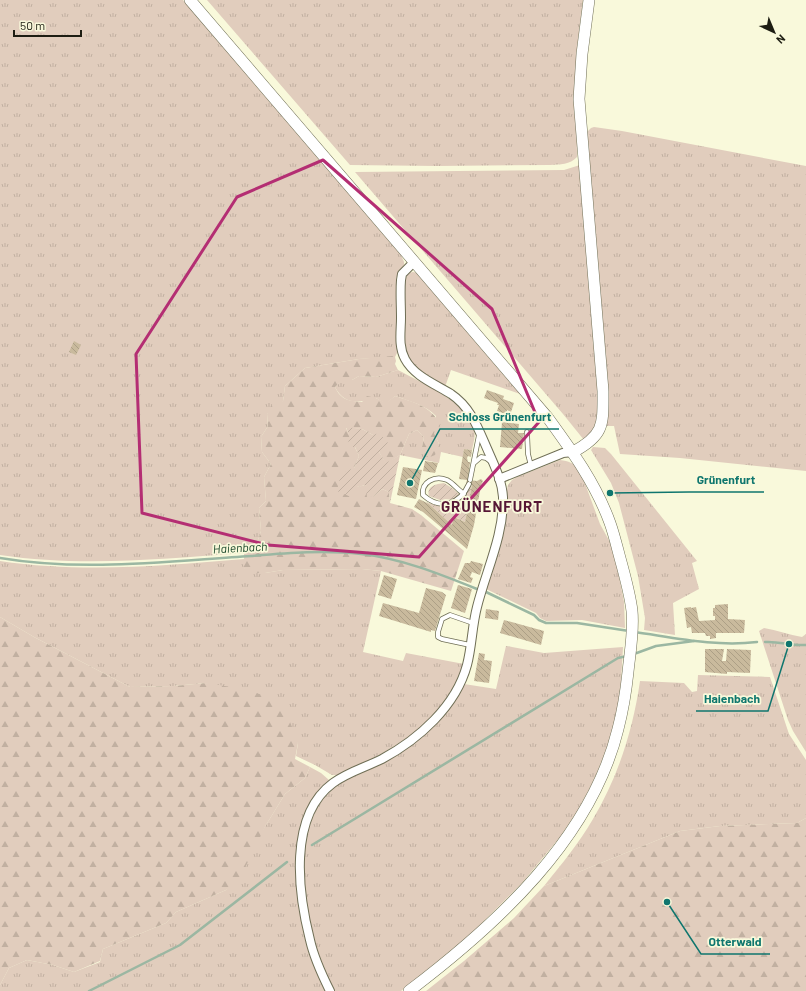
<svg xmlns="http://www.w3.org/2000/svg" width="806" height="991" font-family="Barlow,sans-serif">
<style>
.grass{fill:url(#grass-tufts)}
.forest{fill:url(#forest-firs)}
.garden{fill:url(#garden-furrows)}
.lines{fill:none;stroke-linecap:round;stroke-linejoin:round}
.stream{stroke:#9bb7a2;stroke-width:2.5}
.building{fill:url(#building-back-hatch)}
.lane-casing{stroke:#6f6e55;stroke-width:5.5}
.street-casing{stroke:#6f6e55;stroke-width:10}
.secondary-casing{stroke:#6f6e55;stroke-width:12}
.lane{stroke:#fff;stroke-width:4}
.street{stroke:#fff;stroke-width:8}
.secondary{stroke:#fff;stroke-width:11}
.marked{fill:none;stroke:#b42e73;stroke-width:3;stroke-linejoin:round}
.labels{text-anchor:middle;dominant-baseline:central;stroke-width:3.5;stroke-linejoin:round;paint-order:stroke}
.water-label{font-size:12px;font-style:italic;fill:#0f3e21;stroke:#f9f9db}
.district-label{font-size:15px;font-weight:bold;letter-spacing:1px;fill:#561635;stroke:#f9f9db}
.leader{fill:none;stroke:#0f766e;stroke-width:1.5}
.callout-dot{fill:#0f766e;stroke:#f9f9db;stroke-width:1.5}
.callout-label{font-size:12px;text-anchor:middle;font-weight:bold;fill:#0f766e;stroke:#f9f9db;stroke-width:3.5;stroke-linejoin:round;paint-order:stroke}
</style>
<defs>
<pattern id="grass-tufts" width="24" height="20" patternUnits="userSpaceOnUse"><rect width="24" height="20" fill="#e1cdbd"/><path d="M3 7l-1-3M5 7V3M7 7l1-3M15 17l-1-3M17 17v-4M19 17l1-3" fill="none" stroke="#c1b0a1"/></pattern>
<pattern id="forest-firs" width="22" height="20" patternUnits="userSpaceOnUse"><rect width="22" height="20" fill="#e1cdbd"/><path d="M5 1l3.5 6h-7zM16 11l3.5 6h-7z" fill="#c1b0a1"/></pattern>
<pattern id="garden-furrows" width="10" height="10" patternUnits="userSpaceOnUse"><rect width="10" height="10" fill="#e1cdbd"/><path d="M-1 1l2-2M0 10L10 0M9 11l2-2" fill="none" stroke="#c1b0a1"/></pattern>
<pattern id="building-back-hatch" width="6" height="6" patternUnits="userSpaceOnUse"><rect width="6" height="6" fill="#c9ba9d"/><path d="M-1 5l2 2M0 0l6 6M5-1l2 2" fill="none" stroke="#ac9f86"/></pattern>
</defs>
<rect width="100%" height="100%" fill="#f9f9db"/>
<g class="grass">
<path d="M0,0H183L401,255L404,262V265L398,273L396,279V344L397,353L395,357L359,359L305,368L285,386L283,401L267,414L268,426L261,437L262,452L271,464L264,477L266,501L259,508L261,531L257,543L244,551V553C163,559 80,567 0,555Z"/>
<path d="M207,0H583L576,57L577,157C570,165 560,164 550,165L437,166L350,165Z"/>
<path d="M594,127L622,131L806,166V471L680,458L620,454L614,426H607V398L587,132L591,128Z"/>
<path d="M580,165L595,345L599,413L594,429L584,440L563,414L355,172L564,170Z"/>
<path d="M413,272L417,273L520,394L451,370L445,387C433,379 417,371 409,359C402,347 404,298 405,282C406,276 407,273 413,272Z"/>
<path d="M398,370C420,382 469,403 474,429C476,436 473,444 472,450L464,449L463,457L441,452L439,463L400,455L409,434L417,430L424,437L422,447L439,444L434,433L436,416C426,405 409,401 395,396L386,404L376,398C358,403 344,405 335,387L342,379L352,380L359,376L376,377Z"/>
<path d="M593,447L605,448L611,454L697,561L692,563L699,589L673,603L675,635L644,630L645,618L638,576L619,503L611,483L591,450Z"/>
<path d="M560,460C569,461 573,463 580,470L600,524L611,544L618,570L624,602L625,628L582,620L546,621L540,618L536,613L486,589L508,485L512,480L517,477Z"/>
<path d="M244,559V568L265,573L283,570L362,569L381,571L363,652L403,661L406,653L464,664C462,670 460,678 457,684C435,729 381,755 339,775H332L315,765L296,756L298,743L206,683L173,686L130,687L34,637L0,617V561C81,573 163,566 244,559Z"/>
<path d="M764,628C777,630 789,635 802,637L806,634V752L793,731L788,720L759,631Z"/>
<path d="M506,646L544,653L623,647L620,699L613,729L604,756L592,784L578,810L560,837L522,883L470,935L401,991H333C326,973 318,955 313,937C299,888 293,810 344,781C354,775 366,771 377,766C397,756 435,728 448,710C455,702 459,693 464,684L496,689Z"/>
<path d="M698,675L770,677L789,734L806,760V818L797,823L720,826L680,831L544,886C561,865 579,843 593,819C618,777 633,730 640,681L684,683L692,692L697,691Z"/>
<path d="M310,767L321,773L329,780L328,783L313,799L307,811L296,859V879L302,925L308,947L327,991H0V985L9,968L27,960L53,965L74,972L100,962L103,949L166,923L176,912L226,890L285,794L305,778Z"/>
</g>
<g class="forest">
<path d="M392,356L395,357L396,361L395,364L398,370L376,377L359,376L352,380H342L335,387C341,400 349,401 362,402L367,396L376,398L386,403L395,396C413,402 431,406 440,424L434,433L439,444L435,455L430,457L425,455L422,447L424,437L417,430L409,434L400,455L386,464L379,452L373,435L362,429L346,428L359,456L354,468L357,487L366,485L374,496L382,489L389,492L390,503L412,509L421,515L464,551L451,591L381,571L362,569L283,570L265,573H251L244,568V551L257,543L261,531L259,508L266,501L264,477L271,464L262,452L261,437L268,426L267,414L273,403L283,401L285,386L305,368L359,359Z"/>
<path d="M0,617L34,637L130,687L173,686L206,683L244,689L268,697L287,714L298,743L295,759L310,767L305,778L285,794L266,825L240,878L226,890L176,912L166,923L103,949L100,961L74,972L53,965L27,960L9,968L0,985Z"/>
<path d="M806,818V991H426L464,961L514,918L544,886L680,831L720,826L797,823Z"/>
</g>
<g class="garden">
<path d="M346,427L362,429L373,435L379,433L388,443L379,452L386,463L400,455L390,503L389,492L382,489L374,496L367,498L366,485L357,487L351,497L337,491L341,473L354,468L359,456L355,447H346L350,438Z"/>
<path d="M444,483L452,488L459,494L454,499L440,500L429,496C426,486 436,484 444,483Z"/>
<path d="M472,485L465,522L455,517L452,525L429,504L425,502C431,503 439,507 445,506C458,505 466,495 472,485Z"/>
</g>
<g class="lines">
<g class="stream">
<path d="M0,558C83,572 169,561 251,556C288,553 324,550 361,554C400,558 440,574 477,589"/>
<path d="M486,592L534,615L539,620L546,623H577L629,631"/>
<path d="M635,632C676,638 716,647 757,642"/>
<path d="M765,642C779,641 792,646 806,645"/>
<path d="M634,654L656,646L694,641"/>
<path d="M312,845L618,658L627,656"/>
<path d="M89,991L180,945L287,862"/>
</g>
</g>
<g class="building">
<path d="M74,341L81,345L76,355L69,352Z"/>
<path d="M487,390L504,396L503,399L514,403L511,412L507,410L506,414L497,411L499,405H497L498,403L484,398Z"/>
<path d="M502,422L519,424L518,433H524L522,449L500,447Z"/>
<path d="M464,449L472,450L471,457L468,456L467,458L468,462H470L468,480L477,481L481,479L483,481L481,485L474,525L467,549L423,512L414,507L419,499L429,504L452,525L454,517L465,522L472,485L466,483L467,480L459,479Z"/>
<path d="M425,461L438,463L435,473L423,471Z"/>
<path d="M403,467L422,470L416,499L397,495Z"/>
<path d="M471,561L483,564L480,575L472,572L470,577L473,578L471,583L458,579L465,563H470Z"/>
<path d="M384,575L397,579L391,599L378,595Z"/>
<path d="M458,585L472,589L465,613L451,608Z"/>
<path d="M426,588L442,592L446,595L435,631L431,630V632L379,616L383,603L419,613Z"/>
<path d="M728,604V619L745,620L744,633H716V638L710,639V636H706L705,633H692L691,627L687,628L684,608L691,607V608L696,607L699,621L715,620V616H713V608H715V605Z"/>
<path d="M486,609L499,611L498,620L485,618Z"/>
<path d="M504,620L544,631L541,645L500,633Z"/>
<path d="M705,649H724L722,661H726L727,649L751,650L750,673L727,672V674L705,672Z"/>
<path d="M479,653L485,654L484,660L492,661L489,683L474,681Z"/>
</g>
<g class="lines">
<defs>
<g id="lane">
<path d="M527,432L528,454L531,466"/>
<path d="M474,463L481,457L486,458L490,461"/>
<path d="M470,480L479,435"/>
<path d="M464,494C458,490 453,483 447,480C435,475 421,482 423,495C441,511 460,504 469,484"/>
<path d="M470,645L442,639L438,637V632L442,619L450,615L473,623"/>
</g>
<g id="street">
<path d="M499,479L563,453L573,452"/>
<path d="M330,991C322,975 314,958 310,940C298,893 288,816 333,783C348,772 366,767 382,759C419,739 456,706 467,665C472,646 472,626 477,607C486,571 504,535 503,497C502,481 495,467 489,453C479,431 472,408 451,394C435,384 414,376 405,359C398,346 401,331 401,318C401,305 400,292 401,280L402,274L414,262"/>
</g>
<g id="secondary">
<path d="M190,0L548,418C572,451 596,484 610,523C614,534 617,547 620,558C625,576 630,594 632,611C634,631 630,652 628,672C626,691 623,710 618,729C591,839 496,925 409,991"/>
<path d="M573,452C605,435 603,424 603,391L579,99L582,54L589,0"/>
</g>
</defs>
<use href="#lane" class="lane-casing"/>
<use href="#street" class="street-casing"/>
<use href="#secondary" class="secondary-casing"/>
<use href="#lane" class="lane"/>
<use href="#street" class="street"/>
<use href="#secondary" class="secondary"/>
</g>
<path class="marked" d="M323,160L492,309L539,422L419,557L268,545L142,513L136,354L237,197Z"/>
<g class="labels">
<g class="water-label">
<text transform="translate(240 547) rotate(-3)">Haienbach</text>
</g>
<g class="district-label">
<text x="492" y="506">GRÜNENFURT</text>
</g>
</g>
<path class="leader" d="M410 483L440 429H559M610 493L689 492H764M789 644L768 711H696M667 902L701 954H770"/>
<g class="callout-dot">
<circle cx="410" cy="483" r="4"/>
<circle cx="610" cy="493" r="4"/>
<circle cx="789" cy="644" r="4"/>
<circle cx="667" cy="902" r="4"/>
</g>
<g class="callout-label">
<text x="500" y="421">Schloss Grünenfurt</text>
<text x="726" y="484">Grünenfurt</text>
<text x="732" y="703">Haienbach</text>
<text x="735" y="946">Otterwald</text>
</g>
<g transform="translate(774 32) rotate(136)" stroke="#f9f9db" stroke-width="3" paint-order="stroke">
<path d="M0-3L7 15L0 10L-7 15Z" fill="#1d1d12"/>
<text y="-6" font-size="11" font-weight="bold" text-anchor="middle" fill="#1d1d12">N</text>
</g>
<path d="M14 30v6h67v-6" fill="none" stroke="#1d1d12" stroke-width="2"/>
<text x="20" y="30" font-size="12" fill="#1d1d12" stroke="#f9f9db" stroke-width="3" paint-order="stroke">50 m</text>
</svg>
